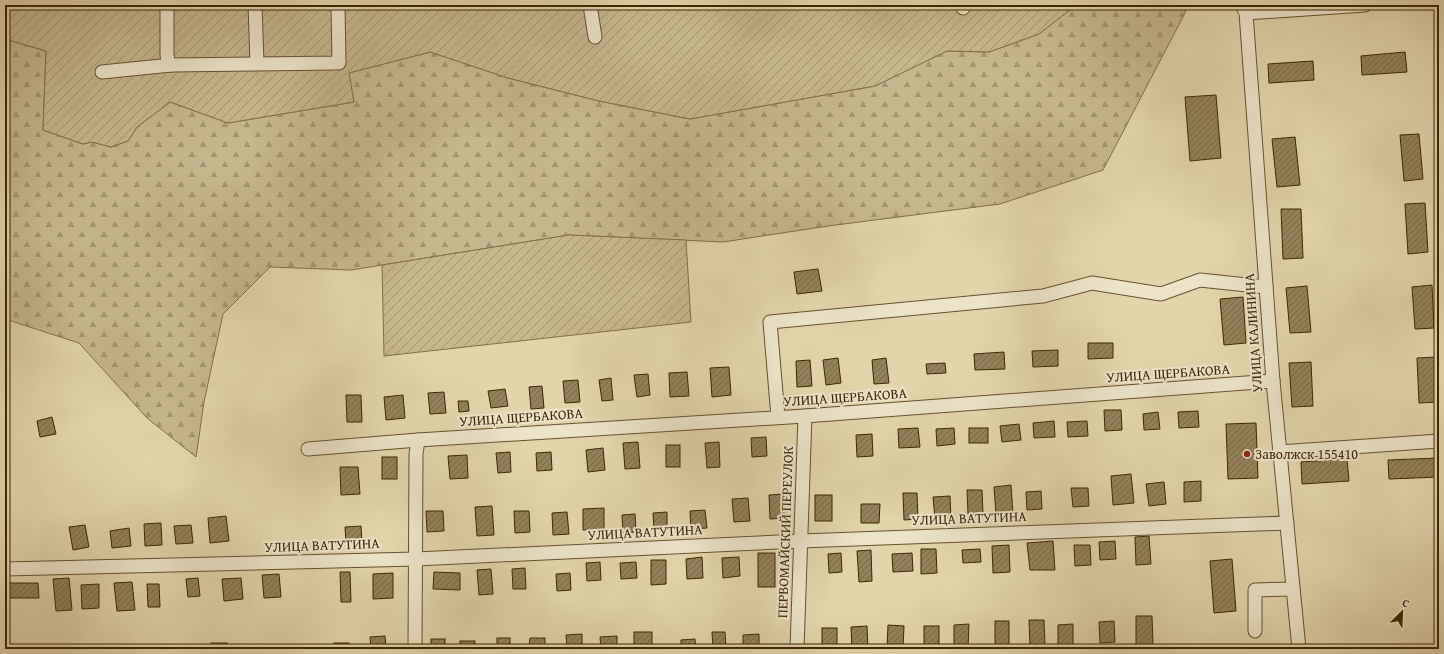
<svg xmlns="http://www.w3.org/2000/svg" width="1444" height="654" font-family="'Gentium Book Plus',serif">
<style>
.forest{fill:url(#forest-firs);stroke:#836e4a}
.garden{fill:url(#garden-furrows);stroke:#836e4a}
.building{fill:url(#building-hatch);stroke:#3f2505}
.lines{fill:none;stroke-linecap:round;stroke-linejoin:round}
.minor-casing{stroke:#68512e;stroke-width:15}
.minor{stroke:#ede4c8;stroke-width:13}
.poi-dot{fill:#8f2418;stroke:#ede4c8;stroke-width:1.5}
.labels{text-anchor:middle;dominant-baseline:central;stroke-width:4;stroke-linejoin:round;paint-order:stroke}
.street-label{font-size:14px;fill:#3f2505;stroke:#ede4c8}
.poi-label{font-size:14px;fill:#3f2505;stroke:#ede4c8;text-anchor:start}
</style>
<defs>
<pattern id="forest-firs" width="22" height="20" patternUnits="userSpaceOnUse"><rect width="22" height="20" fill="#c7b78f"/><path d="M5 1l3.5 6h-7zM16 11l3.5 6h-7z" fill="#a39573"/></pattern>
<pattern id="garden-furrows" width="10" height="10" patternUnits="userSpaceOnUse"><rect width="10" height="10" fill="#c7b78f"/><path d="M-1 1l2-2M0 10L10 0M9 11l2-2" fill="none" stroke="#a39573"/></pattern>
<pattern id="building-hatch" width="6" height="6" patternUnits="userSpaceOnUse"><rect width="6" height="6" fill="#94815b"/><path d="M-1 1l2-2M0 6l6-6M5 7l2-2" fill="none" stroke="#7a6949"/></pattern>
</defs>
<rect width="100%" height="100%" fill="#e3d5ab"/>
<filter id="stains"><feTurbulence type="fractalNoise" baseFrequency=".005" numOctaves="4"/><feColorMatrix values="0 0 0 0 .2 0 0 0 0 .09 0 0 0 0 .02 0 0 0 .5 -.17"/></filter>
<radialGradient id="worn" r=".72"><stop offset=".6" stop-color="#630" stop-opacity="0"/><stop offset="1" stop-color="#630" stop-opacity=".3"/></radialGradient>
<path class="forest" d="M1076,5H1186L1185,13L1103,170L1000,204L828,226L723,242L569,235L351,270L270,267L223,314L204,402L196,457L147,418L79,343L5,319V39L46,51L43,130L83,144L92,142L111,147L128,141L137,127L170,102L228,123L354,102L348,73L430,52L508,78L599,101L690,119L875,86L947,51L989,52L1039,34Z"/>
<g class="garden">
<path d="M5,5H1076L1039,34L989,52L947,51L875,86L690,119L599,101L508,78L430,52L349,73L354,102L228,123L170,102L137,127L128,141L111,147L92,142L83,144L43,130L46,51L5,39Z"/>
<path d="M569,235L686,240L691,322L384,356L382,265Z"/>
</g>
<g class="building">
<path d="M1405,52L1407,72L1362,75L1361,56Z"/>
<path d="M1313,61L1314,80L1269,83L1268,64Z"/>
<path d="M1216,95L1221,158L1190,161L1185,97Z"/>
<path d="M1419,134L1423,179L1404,181L1400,135Z"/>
<path d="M1295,137L1300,185L1277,187L1272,139Z"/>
<path d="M1425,203L1428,252L1408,254L1405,204Z"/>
<path d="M1281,209H1301L1303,258L1283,259Z"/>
<path d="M818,269L822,291L797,294L794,272Z"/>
<path d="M1432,285L1434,328L1415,329L1412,287Z"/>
<path d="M1307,286L1311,332L1290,333L1286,288Z"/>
<path d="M1243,297L1246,343L1224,345L1220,299Z"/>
<path d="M1088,343H1113V358L1088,359Z"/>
<path d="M1058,350V366L1033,367L1032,351Z"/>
<path d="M1004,352L1005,369L975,370L974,354Z"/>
<path d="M1437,357L1439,402L1419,403L1417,358Z"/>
<path d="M838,358L841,383L826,385L823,360Z"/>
<path d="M886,358L889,383L874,384L872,360Z"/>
<path d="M810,360L812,386L797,387L796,361Z"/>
<path d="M1311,362L1313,406L1292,407L1289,363Z"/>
<path d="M945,363L946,373L927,374L926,364Z"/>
<path d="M729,367L731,395L712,397L710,368Z"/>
<path d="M687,372L689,396L670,397L669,373Z"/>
<path d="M648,374L650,395L637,397L634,375Z"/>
<path d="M611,378L613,400L602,401L599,380Z"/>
<path d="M578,380L580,402L565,403L563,381Z"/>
<path d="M542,386L544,408L531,409L529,387Z"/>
<path d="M505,389L508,406L491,408L488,391Z"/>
<path d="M444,392L446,413L430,414L428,393Z"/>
<path d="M346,395H361L362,422H347Z"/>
<path d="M403,395L405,418L386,420L384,397Z"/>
<path d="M458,401H468L469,411L459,412Z"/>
<path d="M1104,410H1121L1122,430L1105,431Z"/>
<path d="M1198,411L1199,427L1179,428L1178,412Z"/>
<path d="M1158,412L1160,429L1144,430L1143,414Z"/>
<path d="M52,417L56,434L40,437L37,421Z"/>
<path d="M1054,421L1055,437L1034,438L1033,423Z"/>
<path d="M1087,421L1088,436L1068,437L1067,422Z"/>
<path d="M1256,423L1258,478L1228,479L1226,424Z"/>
<path d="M1019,424L1021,440L1002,442L1000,426Z"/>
<path d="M918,428L920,447L899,448L898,429Z"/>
<path d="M954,428L955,444L937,446L936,429Z"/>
<rect x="969" y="428" width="19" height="15"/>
<path d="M872,434L873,456L857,457L856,435Z"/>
<path d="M766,437L767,456L752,457L751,438Z"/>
<path d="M638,442L640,468L625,469L623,443Z"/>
<path d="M719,442L720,467L707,468L705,443Z"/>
<rect x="666" y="445" width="14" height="22"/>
<path d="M603,448L605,470L588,472L586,450Z"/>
<path d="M510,452L511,472L498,473L496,453Z"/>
<path d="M551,452L552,470L537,471L536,453Z"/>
<path d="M467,455L468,478L450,479L448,456Z"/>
<rect x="382" y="457" width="15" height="22"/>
<path d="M1438,458L1439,477L1389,479L1388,460Z"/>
<path d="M1347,459L1349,481L1302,484L1301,462Z"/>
<path d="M340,467H358L360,494L341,495Z"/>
<path d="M1131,474L1134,503L1113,505L1111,476Z"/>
<path d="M1201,481V501L1184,502V482Z"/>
<path d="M1164,482L1166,504L1149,506L1146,484Z"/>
<path d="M1011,485L1013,514L996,515L994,487Z"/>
<path d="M1071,488H1088L1089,506L1073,507Z"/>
<path d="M967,490H982L983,514H968Z"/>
<path d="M1041,491L1042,509L1027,510L1026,492Z"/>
<path d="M903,493H917L918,519L904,520Z"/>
<path d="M783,494L784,518L770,519L769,495Z"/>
<rect x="815" y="495" width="17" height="26"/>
<path d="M950,496L951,518L935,519L933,497Z"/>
<path d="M748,498L750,521L734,522L732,499Z"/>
<path d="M861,504H880L879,523H861Z"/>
<path d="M492,506L494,535L477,536L475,507Z"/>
<path d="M604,508V530H583V509Z"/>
<path d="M705,510L707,528L691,529L690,511Z"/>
<path d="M426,511H443L444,531L427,532Z"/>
<path d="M514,511H529L530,532L515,533Z"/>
<path d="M567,512L569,534L553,535L552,513Z"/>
<path d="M667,512V529L654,530L653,513Z"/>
<path d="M635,514L636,532L623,533L622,515Z"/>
<path d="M226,516L229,541L210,543L208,518Z"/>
<path d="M161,523L162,545L145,546L144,524Z"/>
<path d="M85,525L89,547L73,550L69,527Z"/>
<path d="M191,525L193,543L176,544L174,526Z"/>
<path d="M361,526L362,542L346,543L345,527Z"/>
<path d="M129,528L131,546L112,548L110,531Z"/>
<path d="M1149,536L1151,564L1136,565L1135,537Z"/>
<path d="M1053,541L1055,570H1030L1027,543Z"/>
<path d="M1115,541L1116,559L1100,560L1099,542Z"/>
<path d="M1009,545L1010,572L993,573L992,546Z"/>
<path d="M1074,545H1090L1091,565L1075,566Z"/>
<path d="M921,549H936L937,573L921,574Z"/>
<path d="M980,549L981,562L963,563L962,550Z"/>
<path d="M871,550L872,581L859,582L857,551Z"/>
<rect x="758" y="553" width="17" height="34"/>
<path d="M841,553L842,572L829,573L828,554Z"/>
<path d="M912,553L913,571L893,572L892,554Z"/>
<path d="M702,557L703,578L687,579L686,559Z"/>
<path d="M739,557L740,576L723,578L722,558Z"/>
<path d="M1232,559L1236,611L1214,613L1210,561Z"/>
<path d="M651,560H666V584L651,585Z"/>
<path d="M600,562L601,580L587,581L586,563Z"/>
<path d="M636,562L637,578L621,579L620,563Z"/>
<path d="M525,568L526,589H513L512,569Z"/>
<path d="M491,569L493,594L479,595L477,570Z"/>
<path d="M340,572H350L351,602H341Z"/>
<path d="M434,572L460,573V590L433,589Z"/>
<path d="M393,573V598L373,599V574Z"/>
<path d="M570,573L571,590L557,591L556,574Z"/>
<path d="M279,574L281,597L264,598L262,575Z"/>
<path d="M69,578L72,610L56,611L53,579Z"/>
<path d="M198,578L200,596L188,597L186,579Z"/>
<path d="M241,578L243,599L224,601L222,579Z"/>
<path d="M132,582L135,610L117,611L114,583Z"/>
<path d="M8,583H38L39,598H8Z"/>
<path d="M99,584V608L82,609L81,585Z"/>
<path d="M147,584H159L160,607H148Z"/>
<path d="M1136,616H1152L1153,645H1136Z"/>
<path d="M1029,620H1044L1045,645L1030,646Z"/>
<rect x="995" y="621" width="14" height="26"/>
<path d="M1114,621L1115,642L1100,643L1099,622Z"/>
<path d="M969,624L968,648H954V625Z"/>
<path d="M1073,624V645H1058V625Z"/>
<path d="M888,625L904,626L903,649L887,648Z"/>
<path d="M867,626L868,649H852L851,627Z"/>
<rect x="924" y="626" width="15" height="22"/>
<rect x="822" y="628" width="15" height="21"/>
<rect x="634" y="632" width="18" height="17"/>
<path d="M712,632H725L726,649H713Z"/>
<path d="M582,634V649H567L566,635Z"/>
<path d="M759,634V649H743V635Z"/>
<path d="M385,636L386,649H371L370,637Z"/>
<path d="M617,636V649H601L600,637Z"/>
<rect x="497" y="638" width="13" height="11"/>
<path d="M530,638H545V649H529Z"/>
<rect x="431" y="639" width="14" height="10"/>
<path d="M695,639L696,649H681V640Z"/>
<rect x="460" y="641" width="15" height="8"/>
<rect x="211" y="643" width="16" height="6"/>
<rect x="334" y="643" width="15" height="6"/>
<path d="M119,645V649H102V646Z"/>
<path d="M309,646V649H292V647Z"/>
<rect x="144" y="647" width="15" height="2"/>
</g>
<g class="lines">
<defs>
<g id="minor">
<path d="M167,5V55L168,61L171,65"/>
<path d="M255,5L257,63"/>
<path d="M590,5L595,37"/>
<path d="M962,5L963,8"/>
<path d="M1242,5L1246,13L1273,381L1299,649"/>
<path d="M1246,13L1365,5"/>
<path d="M102,72L171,65L339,63L338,5"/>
<path d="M778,417L770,322L1043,296L1092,283L1161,294L1200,280L1266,287"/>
<path d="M308,449L418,440L805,416L1273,381"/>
<path d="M1279,452L1439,441"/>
<path d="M5,569L416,559L801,541L1287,523"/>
<path d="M1255,631V590L1293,589"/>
<path d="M415,649L416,454L418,440"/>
<path d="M797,649L805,416"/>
</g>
</defs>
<use href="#minor" class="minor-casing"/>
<use href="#minor" class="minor"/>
</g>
<circle class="poi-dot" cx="1247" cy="454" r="4"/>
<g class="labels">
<g class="street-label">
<text transform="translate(1253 333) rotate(-94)">УЛИЦА КАЛИНИНА</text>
<text transform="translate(1168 373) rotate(-4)">УЛИЦА ЩЕРБАКОВА</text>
<text transform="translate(845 397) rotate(-4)">УЛИЦА ЩЕРБАКОВА</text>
<text transform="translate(521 417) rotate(-4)">УЛИЦА ЩЕРБАКОВА</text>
<text transform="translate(969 518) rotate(-2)">УЛИЦА ВАТУТИНА</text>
<text transform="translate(645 532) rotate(-3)">УЛИЦА ВАТУТИНА</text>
<text transform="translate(785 532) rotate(-88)">ПЕРВОМАЙСКИЙ ПЕРЕУЛОК</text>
<text transform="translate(322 545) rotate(-2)">УЛИЦА ВАТУТИНА</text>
</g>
<g class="poi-label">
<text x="1255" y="454">Заволжск 155410</text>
</g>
</g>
<rect width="1444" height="654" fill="none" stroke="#e3d5ab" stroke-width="20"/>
<rect x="6" y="6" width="1432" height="642" fill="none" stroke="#3f2505" stroke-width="2"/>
<rect x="10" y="10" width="1424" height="634" fill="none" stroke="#3f2505"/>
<g transform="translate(1402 612) rotate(24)" stroke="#ede4c8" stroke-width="3" paint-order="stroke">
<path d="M0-3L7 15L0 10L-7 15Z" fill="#3f2505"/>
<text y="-6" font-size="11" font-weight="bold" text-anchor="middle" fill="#3f2505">С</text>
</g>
<rect width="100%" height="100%" filter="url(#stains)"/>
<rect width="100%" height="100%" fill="url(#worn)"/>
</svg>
